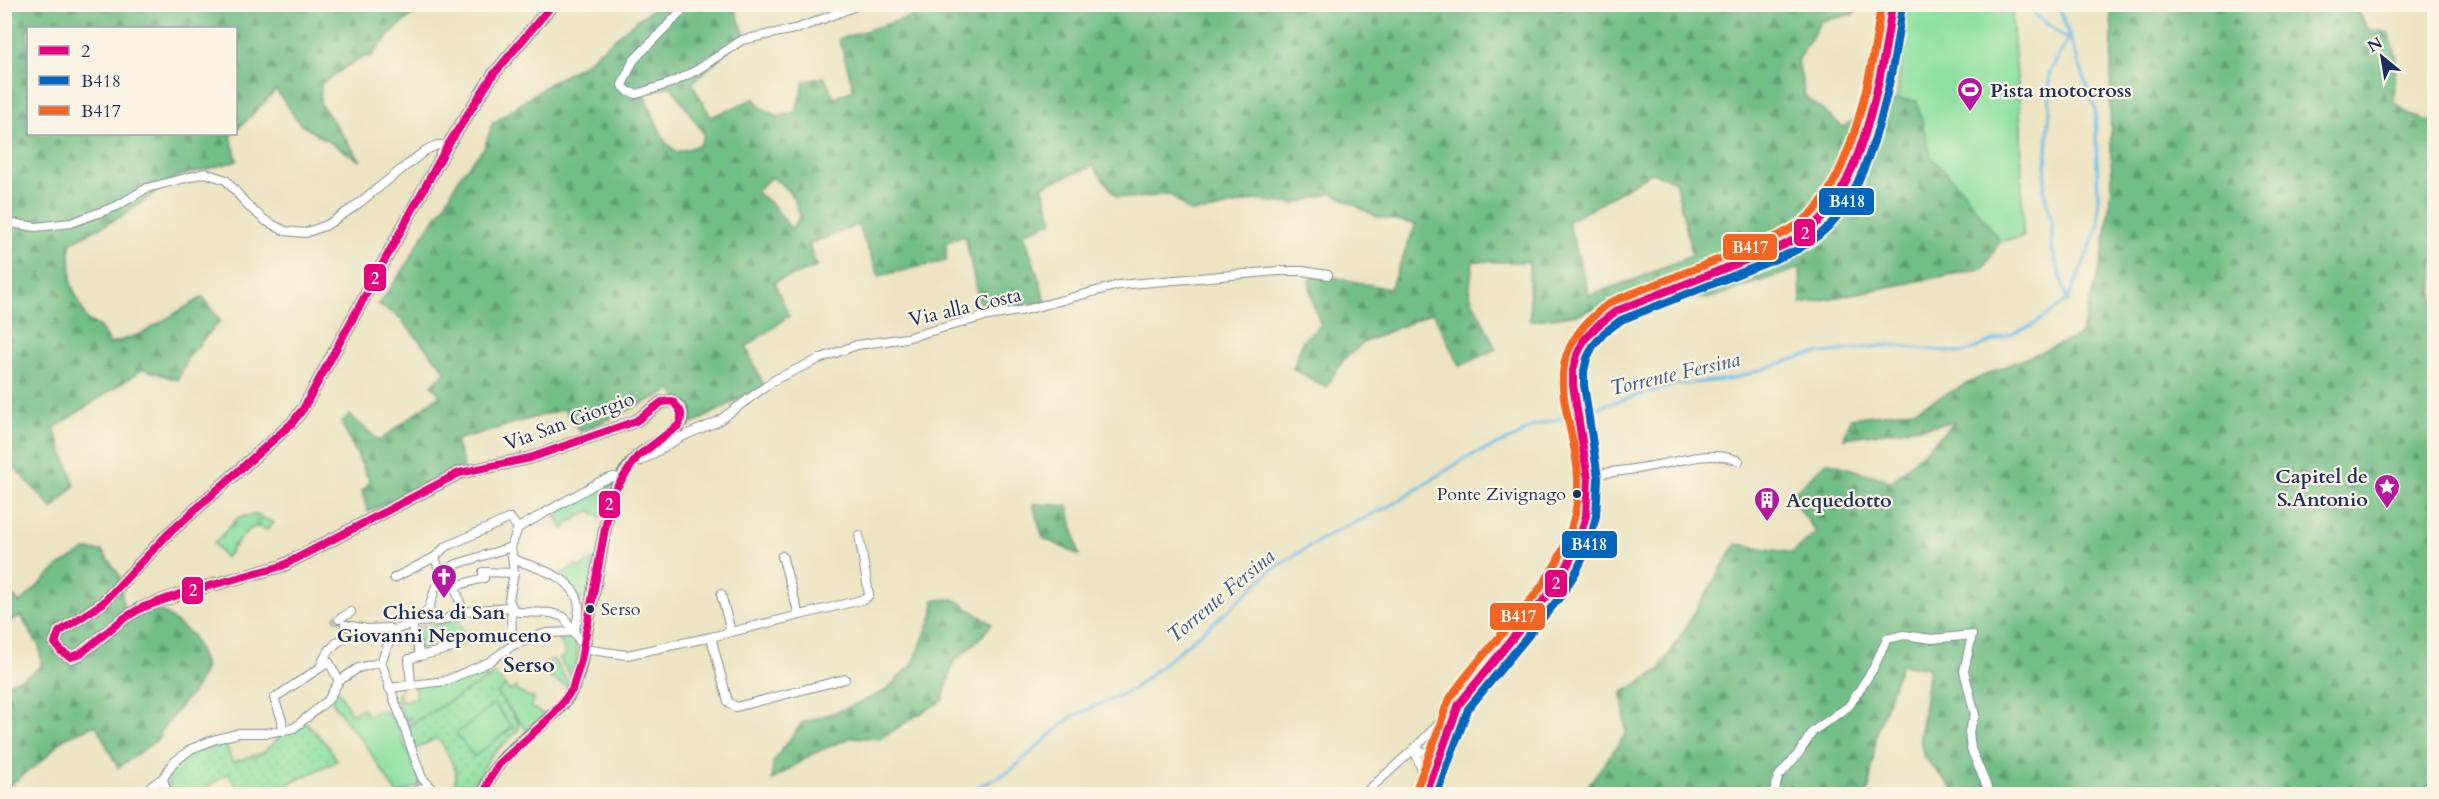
<svg xmlns="http://www.w3.org/2000/svg" width="2439" height="799" font-family="Cardo,serif">
<style>
.grass{fill:url(#grass-dots);stroke:#548880;stroke-width:1.5}
.forest{fill:url(#forest-firs);stroke:#467672;stroke-width:1.5;fill-rule:evenodd}
.cemetery{fill:url(#cemetery-stones);stroke:#548880;stroke-width:1.5}
.garden{fill:#8ee0a1;stroke:#548880;stroke-width:1.5}
.lines{fill:none;stroke-linecap:round;stroke-linejoin:round}
.stream{stroke:#6dbde8;stroke-width:3}
.minor-tunnel{stroke:#c2c0ae;stroke-width:8;stroke-dasharray:8 4;stroke-linecap:butt}
.secondary-tunnel{stroke:#c2c0ae;stroke-width:10;stroke-dasharray:10 5;stroke-linecap:butt}
.minor-casing{stroke:#848a90;stroke-width:10}
.tertiary-casing{stroke:#848a90;stroke-width:14}
.secondary-casing{stroke:#848a90;stroke-width:14}
.minor{stroke:#fff;stroke-width:8}
.tertiary{stroke:#fff;stroke-width:10}
.secondary{stroke:#fff;stroke-width:10}
.bus-1-casing{stroke:#fcf5e5;stroke-width:12}
.bus-2-casing{stroke:#fcf5e5;stroke-width:12}
.bus-3-casing{stroke:#fcf5e5;stroke-width:12}
.bus-1{stroke:#e5007d;stroke-width:8}
.bus-2{stroke:#0065bd;stroke-width:8}
.bus-3{stroke:#f26522;stroke-width:8}
.bus-dot{fill:#1b2f5e;stroke:#fcf5e5;stroke-width:2}
.labels{text-anchor:middle;dominant-baseline:central;stroke-width:4.5;stroke-linejoin:round;paint-order:stroke}
.bus-label{font-size:18px;fill:#1b2f5e;stroke:#fcf5e5;text-anchor:end}
.poi-label{font-size:20px;font-weight:bold;fill:#1b2f5e;stroke:#fcf5e5;text-anchor:start}
.street-label{font-size:20px;fill:#1b2f5e;stroke:#fcf5e5}
.water-label{font-size:21px;font-style:italic;fill:#345a87;stroke:#fcf5e5}
.quarter-label{font-size:22px;font-weight:bold;fill:#1b2f5e;stroke:#fcf5e5}
.line-badge{stroke:#fcf5e5;stroke-width:2}
.badge-label{font-size:16px;text-anchor:middle;font-weight:bold;fill:#fff}
</style>
<defs>
<pattern id="grass-dots" width="8" height="8" patternUnits="userSpaceOnUse" patternTransform="scale(1.5)"><rect width="8" height="8" fill="#8ee0a1"/><path d="M2 2h.1M6 6h.1" fill="none" stroke="#7ac08d" stroke-width="1.8" stroke-linecap="round"/></pattern>
<pattern id="forest-firs" width="22" height="20" patternUnits="userSpaceOnUse" patternTransform="scale(1.5)"><rect width="22" height="20" fill="#72be87"/><path d="M5 1l3.5 6h-7zM16 11l3.5 6h-7z" fill="#5d9b72"/></pattern>
<pattern id="cemetery-stones" width="16" height="16" patternUnits="userSpaceOnUse" patternTransform="scale(1.5)"><rect width="16" height="16" fill="#8ee0a1"/><path d="M2 7V4a2 2 0 0 1 4 0v3zM10 15v-3a2 2 0 0 1 4 0v3z" fill="#7ac08d"/></pattern>
</defs>
<rect width="100%" height="100%" fill="#fcf5e5"/>
<filter id="ink" filterUnits="userSpaceOnUse"><feTurbulence type="fractalNoise" baseFrequency=".0167" numOctaves="2"/><feDisplacementMap in="SourceGraphic" scale="12" xChannelSelector="R" yChannelSelector="G"/><feConvolveMatrix kernelMatrix="1 2 1 2 8 2 1 2 1" color-interpolation-filters="sRGB"/></filter>
<filter id="wash" filterUnits="userSpaceOnUse"><feTurbulence type="fractalNoise" baseFrequency=".008" numOctaves="4" result="noise"/><feDisplacementMap in="SourceGraphic" scale="24" xChannelSelector="R" yChannelSelector="G"/><feGaussianBlur stdDeviation="1.35" result="paint"/><feColorMatrix in="noise" values="0 0 0 0 0 0 0 0 0 0 0 0 0 0 0 0 0 1.4 0 .05"/><feComposite in="paint" operator="in"/></filter>
<g filter="url(#wash)">
<rect width="100%" height="100%" fill="#ece4c2"/>
<g class="grass">
<path d="M495,674L505,686L497,693L518,721L519,729L490,757L474,785L463,790L455,783L456,771L441,741L435,739L415,749L406,727Z"/>
<path d="M307,723L329,747L337,761L284,786L290,794H241L228,773L198,794H170C158,762 200,747 225,740L232,762L263,753L282,734L297,730Z"/>
</g>
<g class="forest">
<path d="M5,5H424L392,32L371,56L358,59L321,84L320,103L361,161L301,125L276,90L236,131V28H28V134H233L231,136L237,161L176,177L126,214L70,243L71,284L87,320L100,327L110,344L141,334L203,297L220,321L188,357L178,380L143,369L54,428L75,485L53,509L5,457Z"/>
<path d="M659,5H733L745,35L692,83L711,117L754,99L761,108L779,117L796,112L804,82L824,77L834,98L854,90L839,39L949,5H1858L1854,14L1821,21L1798,61L1805,96L1843,127L1863,114L1897,99L1917,101L1931,157L1960,187L2000,241L1984,268L1801,304L1800,268L1708,299L1642,291L1579,314L1530,321L1529,262L1473,261L1469,293L1496,349L1460,366L1433,312L1363,343L1343,360L1326,387L1293,369L1303,340L1321,325L1313,304L1309,280L1318,274L1390,289L1416,224L1377,217L1332,193L1294,204L1254,200L1213,210L1190,212L1170,194L1136,198L1117,197L1093,166L1042,186L1053,221L1024,233L1046,302L981,311L965,236L946,242V261L879,276L858,225L809,244L817,267L774,282L789,316L746,347L764,386L692,424L672,390L580,432L564,409L456,440L464,467L368,512L362,492L370,482L341,422L350,415L379,441L440,395L432,385L446,371L397,315L378,305L406,266L420,240L444,206L461,175L485,147L492,124L550,83L582,66L638,19ZM671,86L704,134L700,145L677,152L665,142L643,93ZM1651,173L1675,180L1692,255L1639,278L1589,295L1568,221C1597,207 1623,189 1651,173ZM771,177C788,186 796,199 800,217L791,229L773,205L756,192Z"/>
<path d="M2110,5H2355L2368,29L2389,33L2396,54L2394,102L2410,115L2434,123V775L2429,783L2430,794H1957L1923,756L1920,735L1929,668L1901,664L1877,732L1869,789L1866,794H1582L1626,734L1622,693L1660,670L1736,544L1793,553L1816,532L1790,496L1827,462L1892,481L1955,422L1844,438L1851,418L1914,410L1985,375L2081,335L2103,255L2112,187L2110,106L2112,31Z"/>
<path d="M1033,504L1068,506L1079,555L1043,538Z"/>
<path d="M86,550L102,551L120,576L124,610L163,612L192,635L206,667L195,689L159,733L161,737L118,768L96,725L64,738L43,760L5,789V685L29,675L41,666L40,648L21,616L5,623L4,588L20,603L60,565Z"/>
<path d="M954,599L992,624L982,636L953,663L943,700L879,739L852,737L812,754L772,780L773,762L802,723L845,709L885,691L913,664L933,614L934,600Z"/>
</g>
<path class="cemetery" d="M256,515L274,523L267,530C249,518 237,545 225,558L214,543L239,517Z"/>
<g class="garden">
<path d="M1906,5H2015L2012,18L2021,124L2023,237L2000,241L1960,187L1931,157L1917,101L1897,99Z"/>
<path d="M613,479L602,517L595,515L591,510L565,525L566,528L563,529L553,511Z"/>
<path d="M595,559L586,599L579,598L560,575L576,565L579,568Z"/>
<path d="M459,620L466,643L422,654L415,628Z"/>
<path d="M564,637L573,638L578,651L572,679L560,659L566,654L559,638Z"/>
<path d="M553,659L569,683L567,686L543,675L541,666Z"/>
<path d="M480,670L487,679L406,727L410,717L404,720L396,698L399,690H404L399,691L401,701L417,698L414,685Z"/>
<path d="M505,686L510,691L517,687V692L534,698L530,707L545,715L527,731L497,693Z"/>
<path d="M338,689L351,713L363,709L367,715L382,710L394,719L420,780L419,786L397,794L363,741L348,725L332,701Z"/>
<path d="M494,704L512,727L474,757L456,734Z"/>
</g>
<g class="lines">
<g class="stream">
<path d="M2034,14L2067,39"/>
<path d="M2067,298L2052,249V223L2044,190L2050,112L2049,74L2070,36"/>
<path d="M1581,412L1674,385L1732,379L1807,355L1889,345L1963,353L2033,325L2068,300L2099,225L2095,108L2058,4"/>
<path d="M973,794L980,786L1009,772L1071,717L1132,690L1231,608L1271,570L1328,535L1392,505L1466,458L1518,436L1533,426L1575,414"/>
</g>
</g>
</g>
<g filter="url(#ink)">
<g class="lines">
<path class="minor-tunnel" d="M339,619L334,622L345,625"/>
<path class="secondary-tunnel" d="M1833,205L1865,140L1881,73"/>
<defs>
<g id="minor">
<path d="M688,4L633,61L622,85L629,92L637,94L671,83L697,70L742,40L799,28L861,4"/>
<path d="M4,222L36,227L71,223L117,206L147,188L205,173L226,180L249,207L266,221L285,231L305,233L327,225L354,207L426,150L437,145H448"/>
<path d="M637,457L641,461L681,437L717,422L776,379L819,359L857,345L906,338L982,317L1025,310L1119,285L1278,271H1302L1328,275"/>
<path d="M1588,475C1611,472 1634,470 1657,465C1685,460 1711,450 1739,461"/>
<path d="M511,547L518,528L601,481L613,477L621,478"/>
<path d="M782,556L799,615"/>
<path d="M445,571L455,586L463,612"/>
<path d="M440,573L435,557L445,547L510,518L518,528"/>
<path d="M440,573L457,564L511,547"/>
<path d="M394,578L435,557"/>
<path d="M455,586L484,578L483,572L514,573"/>
<path d="M721,594L731,632"/>
<path d="M339,619L351,612"/>
<path d="M418,622L429,608L440,573"/>
<path d="M345,625L367,629L388,628L394,630"/>
<path d="M711,637L728,702L736,707L845,679"/>
<path d="M513,645L546,633L574,632C576,625 579,616 579,608C577,576 538,569 513,559"/>
<path d="M583,649L627,655L711,637L865,599L869,595L859,535"/>
<path d="M420,656L456,647"/>
<path d="M381,662L422,778L438,794"/>
<path d="M320,668C327,646 345,634 367,629"/>
<path d="M411,684L409,659L420,656L412,624"/>
<path d="M389,688L445,681L489,662L513,645L511,617L513,610L509,599L514,573L511,547"/>
<path d="M283,731L282,720L274,698L329,662L339,681"/>
<path d="M1414,749L1423,773L1417,794"/>
<path d="M1414,749L1440,757"/>
<path d="M163,778L167,794"/>
<path d="M140,794L163,778L173,763L191,749L213,740L239,733H268L294,728L328,700L339,681L358,668L381,662L394,630L418,622L441,621L463,612L507,607L519,612L551,613L564,617L583,646"/>
<path d="M410,794L429,786"/>
<path d="M1364,794L1414,749L1456,706"/>
<path d="M1774,794L1778,777L1799,753L1813,731L1849,706L1873,669L1887,639L1904,635L1932,639L1972,635L1964,671L1975,715L1969,731L1971,749L1990,794"/>
</g>
<path id="tertiary" d="M484,794C495,747 550,731 572,690C581,673 583,647 587,628C595,584 603,540 611,496C618,483 626,468 637,457C651,443 705,423 672,401L662,402L636,421L530,458L459,473L282,566L183,593L141,608L123,619L80,654L71,657L62,652L55,643L59,632L103,603L167,535L292,423L303,409L448,145L493,75L553,4"/>
<g id="secondary">
<path d="M1881,73L1892,4"/>
<path d="M1426,794C1434,773 1441,752 1449,731C1453,721 1455,709 1461,701C1501,644 1575,587 1586,515C1590,491 1588,466 1584,443C1573,383 1556,351 1616,311L1748,259L1803,235L1833,205"/>
</g>
</defs>
<use href="#minor" class="minor-casing"/>
<use href="#tertiary" class="tertiary-casing"/>
<use href="#secondary" class="secondary-casing"/>
<use href="#minor" class="minor"/>
<use href="#tertiary" class="tertiary"/>
<use href="#secondary" class="secondary"/>
<defs>
<g id="bus-1">
<path d="M484,794L490,778L499,764L551,717L572,690L581,660L611,496L637,457L679,425C684,413 680,409 672,401L662,402L636,421L530,458L459,473L282,566L183,593L141,608L123,619L80,654L71,657L62,652L55,643L59,632L103,603L167,535L292,423L303,409L448,145L493,75L553,4"/>
<path d="M1426,794L1459,704L1552,590L1567,566L1579,541L1586,515L1588,479L1573,385V370L1577,355L1584,340L1597,326L1616,311L1782,246C1796,239 1809,231 1820,220C1864,175 1884,66 1892,4"/>
</g>
<path id="bus-2" d="M1437,794L1468,709L1560,597L1576,572L1589,545L1596,516L1598,478L1584,385V371L1587,358L1593,346L1604,333L1621,320L1786,255C1802,248 1816,239 1828,227C1875,178 1894,71 1902,5"/>
<path id="bus-3" d="M1416,790C1424,769 1432,748 1440,726C1443,716 1445,706 1451,697C1492,635 1559,590 1575,514C1594,427 1516,370 1611,302L1778,236C1790,230 1802,223 1812,213C1854,170 1874,63 1881,4"/>
</defs>
<use href="#bus-1" class="bus-1-casing"/>
<use href="#bus-2" class="bus-2-casing"/>
<use href="#bus-3" class="bus-3-casing"/>
<use href="#bus-1" class="bus-1"/>
<use href="#bus-2" class="bus-2"/>
<use href="#bus-3" class="bus-3"/>
</g>
</g>
<defs>
<symbol id="stadium-pin" viewBox="-11 -11 22 30"><path d="M0 17L-7.5 6A9.5 9.5 0 1 1 7.5 6Z" fill="#b5179e" stroke="#fcf5e5"/><path d="M0-5a6.5 5 0 1 0 0 10a6.5 5 0 1 0 0-10ZM-3.5-1.8h7v3.6h-7Z" fill="#fff"/></symbol>
<symbol id="sight-pin" viewBox="-11 -11 22 30"><path d="M0 17L-7.5 6A9.5 9.5 0 1 1 7.5 6Z" fill="#b5179e" stroke="#fcf5e5"/><path d="M0-6L1.8-2.2L6-1.7L2.9 1.2L3.7 5.4L0 3.3L-3.7 5.4L-2.9 1.2L-6-1.7L-1.8-2.2Z" fill="#fff"/></symbol>
<symbol id="building-pin" viewBox="-11 -11 22 30"><path d="M0 17L-7.5 6A9.5 9.5 0 1 1 7.5 6Z" fill="#b5179e" stroke="#fcf5e5"/><path d="M-4-6H4V6H1V3H-1V6H-4ZM-2.5-4.3h1.7v1.8h-1.7ZM.8-4.3h1.7v1.8H.8ZM-2.5-1h1.7V.8h-1.7ZM.8-1h1.7V.8H.8Z" fill="#fff"/></symbol>
<symbol id="church-pin" viewBox="-11 -11 22 30"><path d="M0 17L-7.5 6A9.5 9.5 0 1 1 7.5 6Z" fill="#b5179e" stroke="#fcf5e5"/><path d="M-1.2-6h2.4v3.5h3.3v2.4h-3.3V6h-2.4V-.1h-3.3v-2.4h3.3Z" fill="#fff"/></symbol>
</defs>
<g fill-rule="evenodd">
<use href="#stadium-pin" x="1955" y="75" width="30" height="40"/>
<use href="#sight-pin" x="2372" y="472" width="30" height="40"/>
<use href="#building-pin" x="1752" y="485" width="30" height="40"/>
<use href="#church-pin" x="429" y="562" width="30" height="40"/>
</g>
<g class="bus-dot">
<circle cx="1577" cy="494" r="5"/>
<circle cx="590" cy="609" r="5"/>
</g>
<g class="labels">
<g class="bus-label">
<text x="1566" y="494">Ponte Zivignago</text>
<text x="601" y="609" text-anchor="start">Serso</text>
</g>
<g class="poi-label">
<text x="1990" y="90">Pista motocross</text>
<text x="2368" y="476" text-anchor="end">Capitel de<tspan x="2368" dy="23">S.Antonio</tspan></text>
<text x="1786" y="500">Acquedotto</text>
<text x="444" y="612" text-anchor="middle">Chiesa di San<tspan x="444" dy="23">Giovanni Nepomuceno</tspan></text>
</g>
<g class="street-label">
<text transform="translate(965 307) rotate(-13)">Via alla Costa</text>
<text transform="translate(569 421) rotate(-20)">Via San Giorgio</text>
</g>
<g class="water-label">
<text transform="translate(1675 374) rotate(-13)">Torrente Fersina</text>
<text transform="translate(1221 596) rotate(-40)">Torrente Fersina</text>
</g>
<g class="quarter-label">
<text x="529" y="665">Serso</text>
</g>
</g>
<g class="line-badge">
<rect x="1818" y="187" width="57" height="29" rx="6" fill="#0065bd"/>
<rect x="1793" y="218" width="23" height="29" rx="6" fill="#e5007d"/>
<rect x="1722" y="233" width="56" height="28" rx="6" fill="#f26522"/>
<rect x="363" y="263" width="24" height="29" rx="6" fill="#e5007d"/>
<rect x="598" y="490" width="23" height="29" rx="6" fill="#e5007d"/>
<rect x="1561" y="530" width="57" height="29" rx="6" fill="#0065bd"/>
<rect x="1544" y="569" width="24" height="29" rx="6" fill="#e5007d"/>
<rect x="181" y="576" width="23" height="29" rx="6" fill="#e5007d"/>
<rect x="1489" y="602" width="57" height="29" rx="6" fill="#f26522"/>
</g>
<g class="badge-label">
<text x="1847" y="207">B418</text>
<text x="1805" y="239">2</text>
<text x="1750" y="253">B417</text>
<text x="375" y="284">2</text>
<text x="609" y="510">2</text>
<text x="1589" y="550">B418</text>
<text x="1556" y="589">2</text>
<text x="193" y="596">2</text>
<text x="1518" y="622">B417</text>
</g>
<rect width="2439" height="799" fill="none" stroke="#fcf5e5" stroke-width="24"/>
<rect x="27" y="27" width="210" height="108" fill="#fcf5e5" stroke="#a2a6af" stroke-width="1.5"/>
<rect x="39" y="46" width="30" height="9" fill="#e5007d" stroke="#a2a6af" stroke-width="1.5"/>
<text x="81" y="57" font-size="18" fill="#1b2f5e">2</text>
<rect x="39" y="76" width="30" height="9" fill="#0065bd" stroke="#a2a6af" stroke-width="1.5"/>
<text x="81" y="87" font-size="18" fill="#1b2f5e">B418</text>
<rect x="39" y="106" width="30" height="9" fill="#f26522" stroke="#a2a6af" stroke-width="1.5"/>
<text x="81" y="117" font-size="18" fill="#1b2f5e">B417</text>
<g transform="translate(2382 57) rotate(330)" stroke="#fcf5e5" stroke-width="4.5" paint-order="stroke">
<path d="M0-4.5L10 22L0 15L-10 22Z" fill="#1b2f5e"/>
<text y="-9" font-size="16" font-weight="bold" text-anchor="middle" fill="#1b2f5e">N</text>
</g>
</svg>
